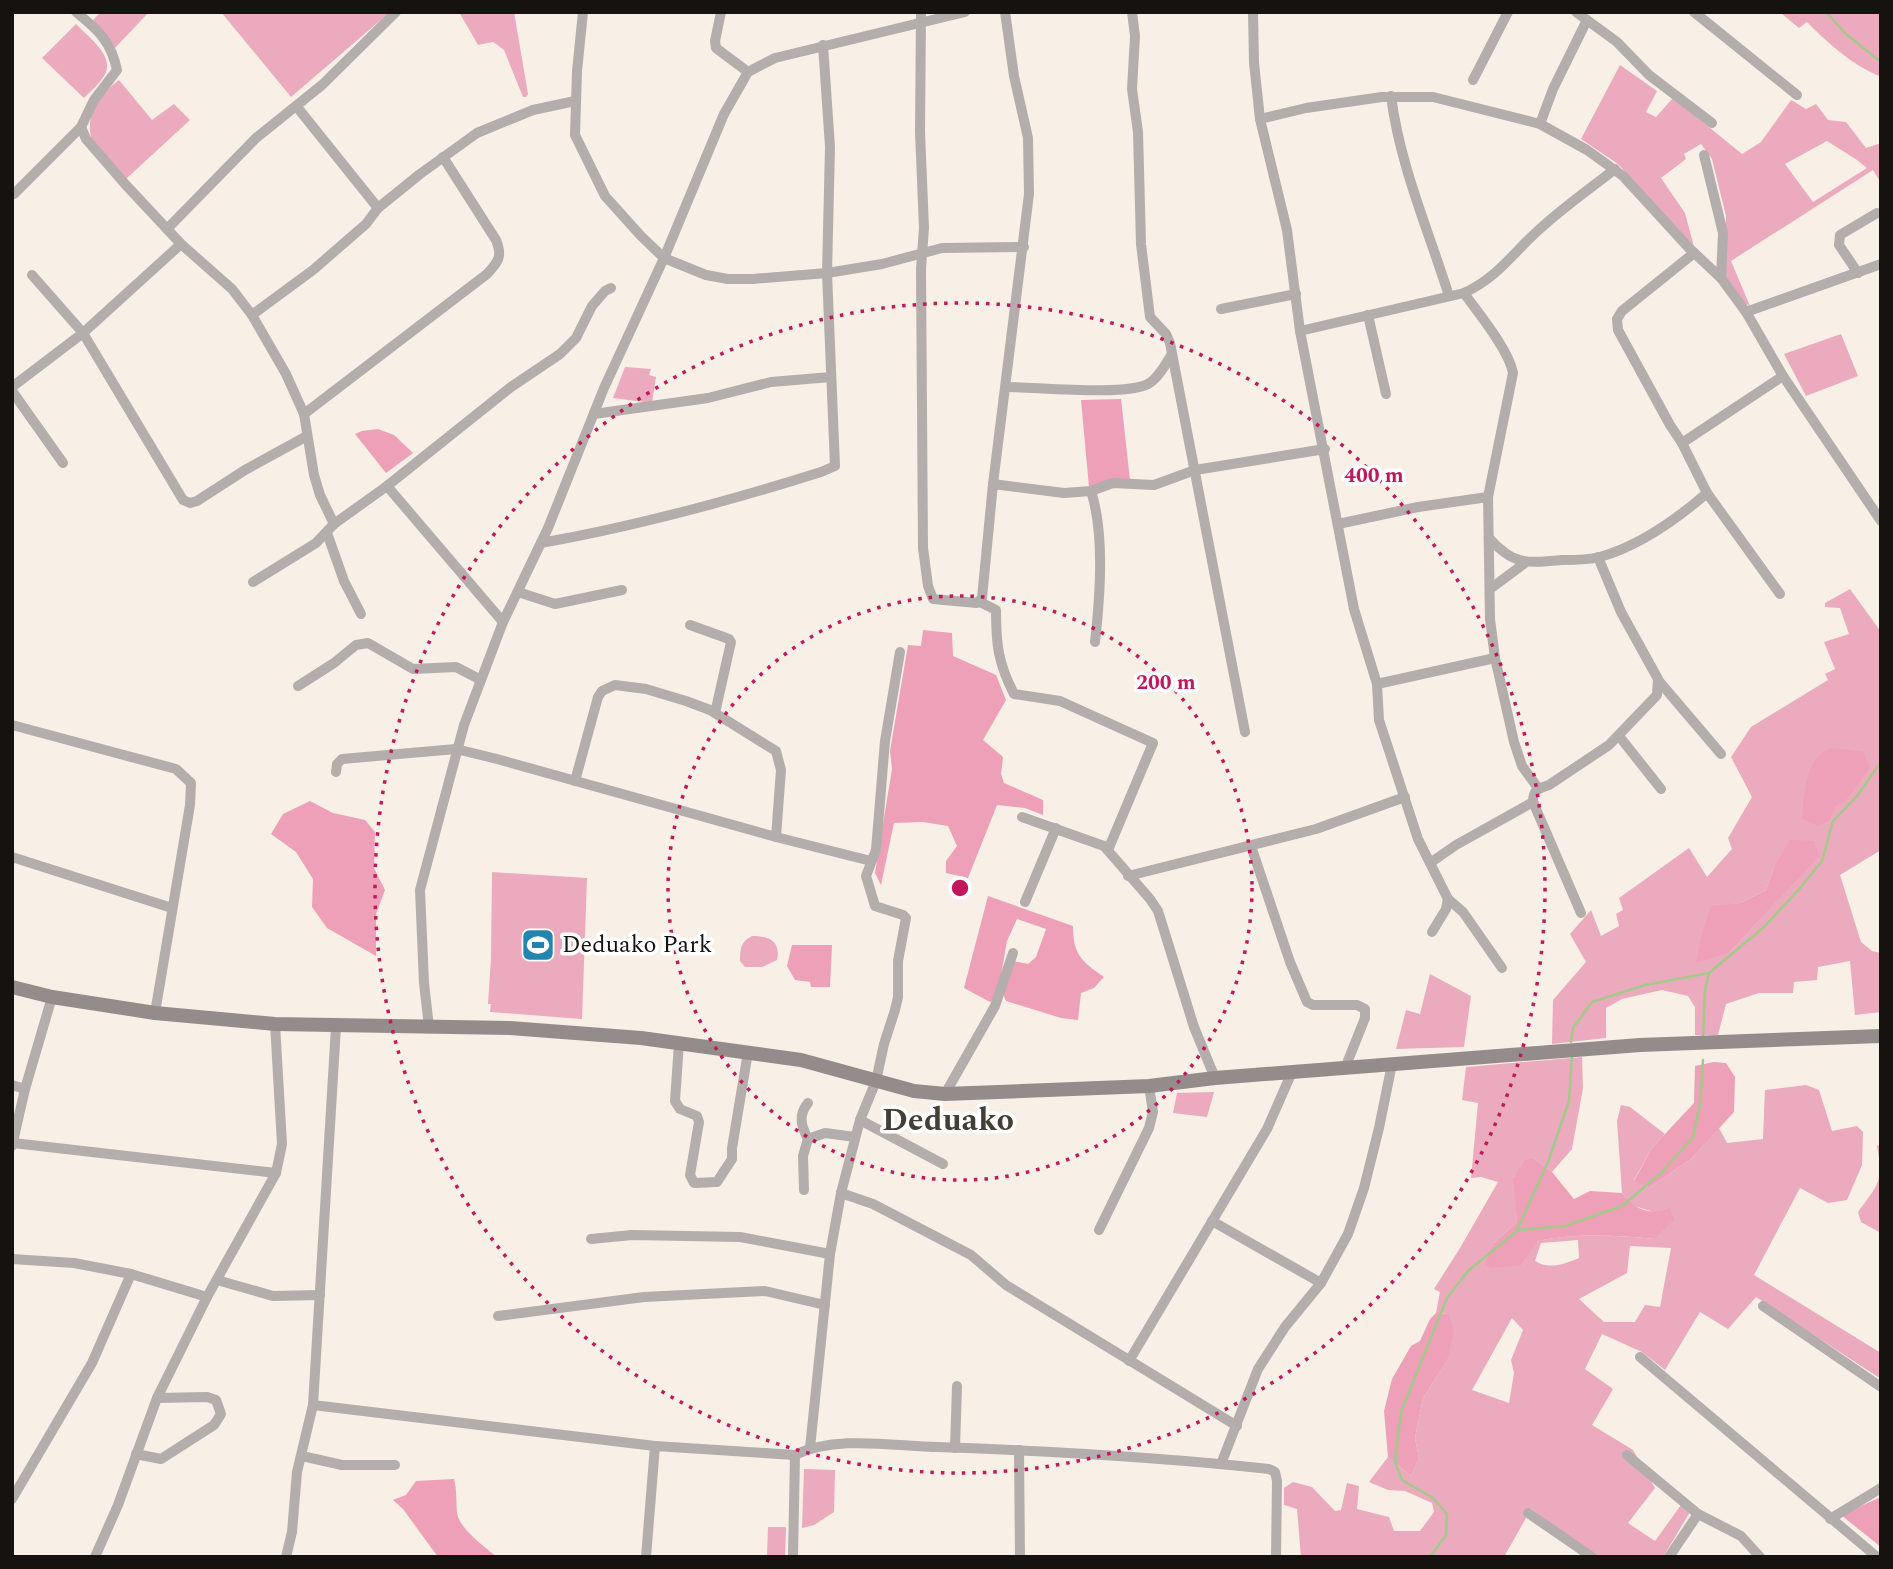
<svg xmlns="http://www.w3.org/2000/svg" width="1893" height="1569" font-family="Spectral,serif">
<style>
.green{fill:#ebaabd;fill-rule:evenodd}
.forest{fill:#eda0b7}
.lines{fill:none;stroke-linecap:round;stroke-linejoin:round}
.stream{stroke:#a4c98a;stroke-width:2.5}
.street{stroke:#b3adac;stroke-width:10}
.secondary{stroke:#948c8a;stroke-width:14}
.ring{fill:none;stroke:#c2185b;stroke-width:3.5;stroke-dasharray:3.5 7}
.labels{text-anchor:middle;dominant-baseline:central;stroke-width:7;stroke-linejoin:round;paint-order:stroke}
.poi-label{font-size:24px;fill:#15120f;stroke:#fff;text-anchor:start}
.district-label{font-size:32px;font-weight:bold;fill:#453e37;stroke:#fff}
.centre{fill:#c2185b;stroke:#fff;stroke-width:3.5}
.ring-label{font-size:21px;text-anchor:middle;font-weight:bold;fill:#c2185b;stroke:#fff;stroke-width:7;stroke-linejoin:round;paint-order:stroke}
</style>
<rect width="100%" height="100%" fill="#f8efe7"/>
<g class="green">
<path d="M101,12H149L115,48L93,20Z"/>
<path d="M221,12H390L291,97Z"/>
<path d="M459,12H514L528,94L526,97H523L504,50L493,42L478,45Z"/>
<path d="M1780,12H1881V77C1852,65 1829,44 1807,22L1799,28Z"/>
<path d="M76,24C87,36 117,57 104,76C99,84 91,91 84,98L42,58Z"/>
<path d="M1620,65L1657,91L1646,112L1656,117L1673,98L1742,154L1761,142L1791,100L1806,109L1816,104L1828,120L1846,122L1866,148L1881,143V183L1873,170L1731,261L1750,306L1742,301L1724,277L1726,216L1712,159L1701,144L1684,154L1686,159L1661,178L1685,213L1694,247L1618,164L1581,139ZM1827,141L1857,160L1867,168L1813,202L1785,164Z"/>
<path d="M119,80L152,120L174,104L190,120L126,179C117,170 101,159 95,147C81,120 98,96 119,80Z"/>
<path d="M1841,334L1858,376L1806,396L1784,354Z"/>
<path d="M625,367L651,369L649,375L656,377L652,403L613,398Z"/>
<path d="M1850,589L1881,632V850L1840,875L1861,942L1872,951L1881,953V1012L1855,1015L1850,961L1818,967L1817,980L1794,982L1793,993H1759L1726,1004L1718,1035H1695V1007L1688,996L1662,990L1622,999L1606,1008V1038L1552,1044L1553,1000L1586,962L1570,934L1591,910L1601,936L1619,926L1616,914L1623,910L1619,898L1689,848L1707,877L1732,849L1728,838L1752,797L1731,757L1751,727L1828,680L1825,674L1835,669L1824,642L1849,634L1840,608L1825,607V603ZM1774,867L1788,889L1730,952L1711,907L1740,903L1766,890Z"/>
<path d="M492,872L587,878L582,1019L490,1012L491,1004H488L491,959Z"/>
<path d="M752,936C769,936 781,941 777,960L762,967H745L740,961C740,948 741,942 752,936Z"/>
<path d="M1430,974L1471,996L1464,1047L1396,1049L1406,1010L1420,1014Z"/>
<path d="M1582,1057L1583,1088L1572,1149L1552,1172L1533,1158L1514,1177L1517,1222L1494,1243L1522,1265L1536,1241C1575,1233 1615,1235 1654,1239L1657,1213L1631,1205L1622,1193L1617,1121L1621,1105L1630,1107L1665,1134L1652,1148L1634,1180L1649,1188L1691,1159L1719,1128L1727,1143L1763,1139L1765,1090L1806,1085L1819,1090L1832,1131L1857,1126L1863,1132L1862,1165L1847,1200L1828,1203L1800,1188L1754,1275L1881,1353V1379L1756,1297L1728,1329L1700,1312L1665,1370L1642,1352L1602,1334L1585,1369L1613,1389L1592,1425L1633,1450L1655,1488L1628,1523L1655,1541L1681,1505L1690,1512L1663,1557H1597L1531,1509L1504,1557H1301L1297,1509L1284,1505V1488L1293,1482L1312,1487L1335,1511L1341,1510L1347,1483L1359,1486L1357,1509L1389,1517L1394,1531H1420L1434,1512L1432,1503L1405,1491L1388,1490L1369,1482L1388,1457L1411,1476L1419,1458L1415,1438L1423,1398L1447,1361L1448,1314L1436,1313L1440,1292L1434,1289L1460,1248L1498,1182L1481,1177L1471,1178L1478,1103L1462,1100L1466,1067ZM1578,1240L1579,1258C1565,1264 1548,1270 1535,1261L1541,1243ZM1630,1246L1671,1248L1660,1307L1645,1305L1635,1322H1604L1579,1299L1627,1273ZM1512,1318L1523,1330L1511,1360L1514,1373L1509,1403L1472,1390Z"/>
<path d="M1214,1092L1207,1117L1173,1113L1177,1093Z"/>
<path d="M1881,1144V1233L1861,1222L1858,1212C1878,1184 1884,1183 1877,1146Z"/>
<path d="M804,1469L835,1470L834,1512L814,1525L802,1528Z"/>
<path d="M768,1527H786L785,1556H767Z"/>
</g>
<g class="forest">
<path d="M1121,399L1130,480L1089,487L1081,400Z"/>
<path d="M378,429L394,435L413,453L386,473L355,434L362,431Z"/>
<path d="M923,630L952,633L953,656L996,675L1006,700L983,740L1003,757L1001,774L1004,783L1043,800V815L1025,808L997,805L968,878L946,873V861L957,846L948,826L923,822L894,823L881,885L875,873L892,769L890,751L908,645L921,646Z"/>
<path d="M1832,748L1863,752L1870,767L1847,799L1835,807L1830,820L1818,826L1802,818C1805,792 1804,758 1832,748Z"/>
<path d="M310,801L333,813L365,820L375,832L374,868L385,890L376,914V956L327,928L312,907L313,879L296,852L271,834L283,814Z"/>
<path d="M1790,840L1814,841L1819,856L1730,952L1696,963L1702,934L1711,906L1740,903L1766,890L1774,867Z"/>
<path d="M988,896L1073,926C1073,954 1081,961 1104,977L1094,988L1081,993L1078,1020L1061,1018L1006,1001L1002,992L1013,961L1028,964L1036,957L1046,929L1017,919L1007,941L997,997L990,1002L964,988Z"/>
<path d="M792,945H832L830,987H811L810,982L795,980L787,966Z"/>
<path d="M1714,1062L1726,1063L1735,1077L1734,1112L1691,1159L1649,1188L1634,1181L1652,1148L1694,1103L1695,1066Z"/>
<path d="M1533,1158L1552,1172L1574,1199L1590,1191L1622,1193C1634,1210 1651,1216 1670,1208L1674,1220L1654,1239C1615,1235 1575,1233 1537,1241L1522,1265L1491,1268L1485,1264L1494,1243L1517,1222L1513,1179L1525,1160Z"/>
<path d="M1436,1313L1448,1314L1454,1330L1447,1361L1423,1398L1415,1438L1419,1458L1411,1476L1388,1457L1384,1411L1392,1379L1411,1346L1420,1341L1430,1319Z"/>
<path d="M454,1479C457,1491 456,1500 457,1512C458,1528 485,1547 497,1557H438L403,1509L393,1500L406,1495L416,1481Z"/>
<path d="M1881,1497V1547L1841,1515Z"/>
</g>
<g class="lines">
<g class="stream">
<path d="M1826,12L1846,34L1881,62"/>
<path d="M1703,1038L1705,990L1709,973L1764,927L1801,887L1822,861L1833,821L1857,796L1881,762"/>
<path d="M1571,1042L1573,1028L1592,1002L1645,985L1709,973"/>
<path d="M1518,1228L1548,1162L1569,1101L1572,1056"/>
<path d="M1430,1557L1446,1535L1447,1514L1433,1498L1402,1480L1395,1462L1401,1412L1447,1298L1468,1271L1518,1230L1565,1226L1622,1206L1662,1172L1693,1137L1700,1104L1703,1060"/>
</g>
<g class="street">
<path d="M583,12L577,71L575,135L605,196L641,236L664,258L706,275L728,279H752L827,273L882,264L942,248L1024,247"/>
<path d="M721,12L715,41L716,48L748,72"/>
<path d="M921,12L920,132L924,228L921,269L923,548L928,586L933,599L977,603L982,598L993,484L1029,194L1028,138L1014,76L1005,12"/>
<path d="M1132,12L1135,36L1132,89L1138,132L1141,244L1150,317L1166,334L1170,343C1195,473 1220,603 1245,732"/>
<path d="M1253,12L1254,63L1260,119L1287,230L1300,331L1354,609L1377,684L1379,720L1418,839L1448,899L1446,909L1432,932"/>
<path d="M1576,12L1617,42L1649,75L1712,123"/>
<path d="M1694,12L1797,95"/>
<path d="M1473,80L1508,12"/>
<path d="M1391,96C1400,166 1428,229 1449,296"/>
<path d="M297,107L378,208"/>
<path d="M1260,119L1306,108L1382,97H1433L1540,124L1587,150L1623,176L1689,248L1721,278L1746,312L1783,376L1881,521"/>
<path d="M1540,124L1553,89L1587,20"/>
<path d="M81,127L86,139L125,184L181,244L232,289L252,315L286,374L304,414L314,475L320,495L334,524"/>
<path d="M1704,155L1723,233L1721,278"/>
<path d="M14,194L81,127L94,100L117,70C111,41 98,30 76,12"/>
<path d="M167,229L256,138L322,85L396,12"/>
<path d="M1858,273L1839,245L1840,235L1877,213"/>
<path d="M32,275L83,333L183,500L190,503L197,501L245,470L307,436"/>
<path d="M1464,293C1478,313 1509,350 1513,373L1488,497L1490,619L1495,658L1514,742L1522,766L1538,788"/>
<path d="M1221,309L1296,294"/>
<path d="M1746,312L1881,264"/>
<path d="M252,315L313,270L366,224L378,208L420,174L477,133L533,110L575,101"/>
<path d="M1368,315L1386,394"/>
<path d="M1300,331L1464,293C1500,276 1513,252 1542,227C1565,206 1591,188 1615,169"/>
<path d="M12,387L83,333L181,244"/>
<path d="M1007,387C1036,387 1126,396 1148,384C1159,378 1166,363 1172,354"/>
<path d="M12,391L63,463"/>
<path d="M304,414L487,274C498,262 503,257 496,240L443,157"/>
<path d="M594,414L708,398L771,382L831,377"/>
<path d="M1682,443L1670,425L1618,330L1617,319L1622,311L1694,253"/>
<path d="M993,484L1064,493L1091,491L1113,483L1154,485L1195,470L1325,449"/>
<path d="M387,486L503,622"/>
<path d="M1091,491C1105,534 1100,597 1095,642"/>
<path d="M1338,524L1418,507L1488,497"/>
<path d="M327,533L344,581L361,614"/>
<path d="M1489,538C1514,566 1527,563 1562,560C1574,560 1588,560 1600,557C1639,546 1677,519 1707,493"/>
<path d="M541,543C637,526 729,501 821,472L835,466L827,273L830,147L823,45"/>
<path d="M253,582L316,543L334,524L387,486L511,387L560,354L576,338L592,306L605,291L611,288"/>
<path d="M1490,589L1525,563"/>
<path d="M518,592L555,604L622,590"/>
<path d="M1780,594L1707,493L1682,443L1783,376"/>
<path d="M980,602L996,610C996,644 998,663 1014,694L1060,701L1153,743L1108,850"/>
<path d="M690,625L729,639L731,642L715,713"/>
<path d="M1658,680L1721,754"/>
<path d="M1377,684L1495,658"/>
<path d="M298,686L334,663L356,645L368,643L413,669L456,667L481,680"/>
<path d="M12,725L176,769L191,783L190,805L155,1013"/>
<path d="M1619,736L1661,789"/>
<path d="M336,772L337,764L342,759L456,749L497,759L776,837L871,861"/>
<path d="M575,781L598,697L602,691L615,685L646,689L686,701L710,710L776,751L781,770L776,837"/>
<path d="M1022,817L1104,846L1150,899L1158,911L1194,1027L1215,1078"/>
<path d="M1251,846L1290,962L1307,1002L1313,1005H1357L1365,1009V1018L1345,1068"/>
<path d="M12,857L172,908"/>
<path d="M1430,863L1456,845L1533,802"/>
<path d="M1128,876L1316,829L1405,797"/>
<path d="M1448,899L1463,912L1502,968"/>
<path d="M1025,902L1056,828"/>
<path d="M1581,913L1533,802C1533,789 1538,789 1549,785L1609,745L1657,695L1658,679L1621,612L1598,557"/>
<path d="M336,1027L313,1405L655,1446L646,1557"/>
<path d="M429,1027L424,983L420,890L464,725L503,622L548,528L604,388L664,258L724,114L748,72L775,58L965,12"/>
<path d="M679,1043L675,1101L680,1109L697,1116L699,1122L690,1175L694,1183L717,1182L732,1159V1148L748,1052"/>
<path d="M12,1085L25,1089L12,1146"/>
<path d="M25,1089L52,997"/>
<path d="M945,1094L995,1006L1013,953"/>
<path d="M860,1120L943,1164"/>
<path d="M808,1139C801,1126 798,1115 808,1103"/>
<path d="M13,1143L276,1173"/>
<path d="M804,1190L803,1156L808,1139L825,1133L855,1137"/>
<path d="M841,1193L873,1204L971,1255L1006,1285L1237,1426"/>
<path d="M1212,1221L1321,1283"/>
<path d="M1099,1230L1149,1128L1153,1112L1149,1086"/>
<path d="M591,1239L632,1235L740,1237L830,1254"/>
<path d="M12,1259L74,1263L131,1274L207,1297"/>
<path d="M217,1280L273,1296L320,1295"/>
<path d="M1763,1306L1881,1387"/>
<path d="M498,1316L644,1297L765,1291L825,1305"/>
<path d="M1640,1357L1877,1557"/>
<path d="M1129,1361L1267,1129L1292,1072"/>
<path d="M655,1446L795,1455C836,1435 893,1446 938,1447C1048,1451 1159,1457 1269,1469L1275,1472L1277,1481L1276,1557"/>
<path d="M810,1448L830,1254L841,1193L860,1120L876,1081L884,1044L895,1010L898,997V961L906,918L903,915L875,906L866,876L876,850L885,741L900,652"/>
<path d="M955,1448L957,1386"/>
<path d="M1019,1450L1020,1557"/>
<path d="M136,1454L161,1459L214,1425L221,1414L216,1400L207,1397L157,1398"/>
<path d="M1627,1455L1698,1514L1741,1536L1760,1557"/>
<path d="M302,1456L342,1465H395"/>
<path d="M1221,1464L1258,1369L1285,1327L1321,1283L1348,1234L1364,1188L1379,1128L1392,1064"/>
<path d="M12,1499L92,1363L131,1274"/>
<path d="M1528,1513L1592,1557"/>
<path d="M1830,1519L1881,1488"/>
<path d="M95,1557L118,1505L157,1398L207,1297L276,1173L282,1144L275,1024"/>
<path d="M286,1557L292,1532L297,1472L313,1405"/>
<path d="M793,1557L795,1455"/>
<path d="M1669,1557L1698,1514"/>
</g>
<path class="secondary" d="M12,987L52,997L155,1013L275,1024L510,1028L641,1038L801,1060L914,1091L945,1094L1149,1086L1215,1078L1640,1045L1881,1036"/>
</g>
<g class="ring">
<circle cx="960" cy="888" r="292"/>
<circle cx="960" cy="888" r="585"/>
</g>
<defs>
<symbol id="stadium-square" viewBox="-11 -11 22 22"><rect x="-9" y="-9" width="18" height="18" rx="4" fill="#2284af" stroke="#fff"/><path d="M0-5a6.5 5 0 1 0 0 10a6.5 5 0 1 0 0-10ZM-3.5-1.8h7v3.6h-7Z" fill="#fff"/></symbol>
</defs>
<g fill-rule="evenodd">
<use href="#stadium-square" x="519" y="926" width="38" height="38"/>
</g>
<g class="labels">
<g class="poi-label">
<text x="562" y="945">Deduako Park</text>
</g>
<g class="district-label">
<text x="948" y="1120">Deduako</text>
</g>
</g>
<circle cx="960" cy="888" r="10" class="centre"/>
<g class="ring-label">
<text x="1374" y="482">400 m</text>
<text x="1166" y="689">200 m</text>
</g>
<rect width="1893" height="1569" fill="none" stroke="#15120f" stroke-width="28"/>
</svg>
